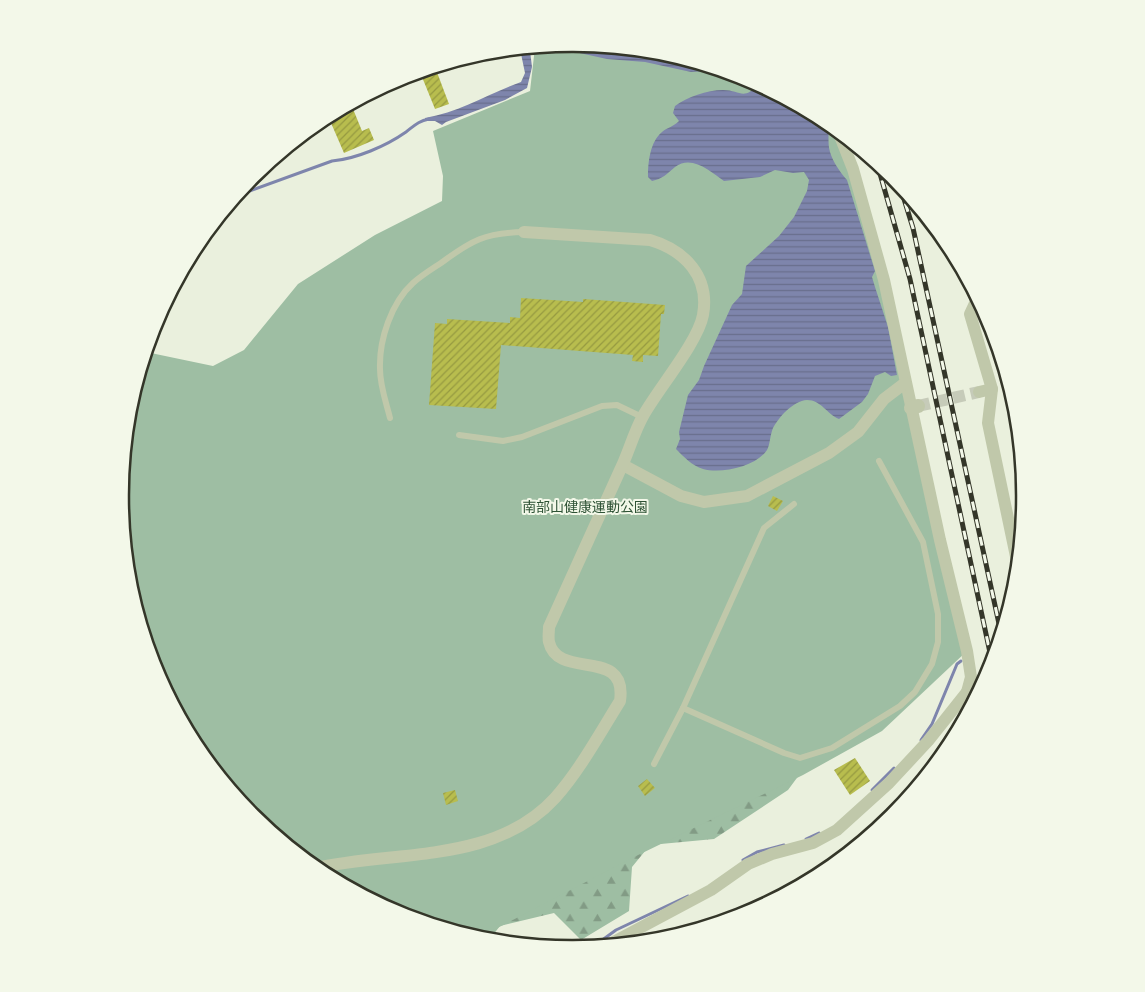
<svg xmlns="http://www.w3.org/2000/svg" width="1145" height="992" font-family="Roboto,'Noto Sans JP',sans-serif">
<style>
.forest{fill:url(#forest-firs)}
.park{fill:#9ebea3}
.water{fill:url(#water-rules)}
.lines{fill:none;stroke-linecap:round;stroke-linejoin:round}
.stream{stroke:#7e85ac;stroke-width:3}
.building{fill:url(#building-hatch)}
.minor-tunnel{stroke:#c6cbb9;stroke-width:12;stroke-dasharray:12 6;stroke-linecap:butt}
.service{stroke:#c0c8aa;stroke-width:6}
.minor{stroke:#c0c8aa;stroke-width:12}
.tertiary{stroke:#c0c8aa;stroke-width:14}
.rail-casing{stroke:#343629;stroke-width:5}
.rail{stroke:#f3f8e9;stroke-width:3;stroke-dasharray:9;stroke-linecap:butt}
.labels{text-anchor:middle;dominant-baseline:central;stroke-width:4;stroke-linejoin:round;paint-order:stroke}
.park-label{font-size:14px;fill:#2e5235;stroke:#f3f8e9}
.rim{fill:none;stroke:#343629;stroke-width:2.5}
</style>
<defs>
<pattern id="forest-firs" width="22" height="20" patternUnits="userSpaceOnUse" patternTransform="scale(1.25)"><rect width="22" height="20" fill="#9ebea3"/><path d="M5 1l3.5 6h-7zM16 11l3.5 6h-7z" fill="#829b85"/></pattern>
<pattern id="water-rules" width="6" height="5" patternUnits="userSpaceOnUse" patternTransform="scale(1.25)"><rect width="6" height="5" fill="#7e85ac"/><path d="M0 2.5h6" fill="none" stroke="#686e8c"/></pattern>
<pattern id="building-hatch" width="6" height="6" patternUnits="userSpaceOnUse" patternTransform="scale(1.25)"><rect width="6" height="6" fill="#b8bd4e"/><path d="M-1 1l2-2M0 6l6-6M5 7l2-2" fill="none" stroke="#969a41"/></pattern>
</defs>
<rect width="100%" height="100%" fill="#eaf0dd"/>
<path class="forest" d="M805,767L788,790L714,839L650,845L632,867L629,911L581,940L554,913L500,926L489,940L484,939L399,914L350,888L367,881Z"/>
<path class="park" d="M573,44L661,52L746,78L824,120L838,131L853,169L967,651L882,731L803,775L632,858L478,938L399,914L321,872L253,816L196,747L155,669L129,584L120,496L129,407L146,352L213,366L244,350L298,284L375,235L442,201L443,176L433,131L530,91L534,56L532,48Z"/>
<g class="water">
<path d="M573,44L661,53L720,70L691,72L645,62L607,59L575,52L545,51L541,47Z"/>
<path d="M538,47L530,51L532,67L527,88L505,100L446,122L442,125L435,121H425V118C460,112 488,94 521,82L525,73L520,49Z"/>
<path d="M758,85L827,123C830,133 827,142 830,152C833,162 840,172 847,180L875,271L872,277L875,287L888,327L897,375L891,376L885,372L875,376L868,394L862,402L839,419C827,414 821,400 807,400C793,401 779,417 773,428C770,435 770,445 767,450C756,467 721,474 703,469C692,466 683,456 676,449L680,439L679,432L688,395L699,380L704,366L732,305L742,294L746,266L779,236L794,217L807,191L809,180L804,172L793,173L775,170L760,177L724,181C711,172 692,154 675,167C667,174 662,179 652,181L648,177C648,162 650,142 662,132C668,127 673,127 679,121L673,113L675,106C687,97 707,90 723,90C740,90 743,101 758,85Z"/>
</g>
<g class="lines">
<g class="stream">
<path d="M236,196L332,161C356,159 386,146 406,132C414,126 418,121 429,119"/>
<path d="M921,740L932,724L957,664L961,661"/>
<path d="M872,790L894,768"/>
<path d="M806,839L819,833"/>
<path d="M743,860L757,852L784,845"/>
<path d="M594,946L616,930L688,896"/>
</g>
</g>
<g class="building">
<path d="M435,67L449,104L435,109L420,72Z"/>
<path d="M351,104L362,131L369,128L374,140L344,153L328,116Z"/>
<path d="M521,298L583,302V299L665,305L664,314H661L658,356L643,355V362L632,361L633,355L501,345L496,409L429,405L435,323L447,324V319L510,323V317L520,318Z"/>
<path d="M773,496L783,501L777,511L768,506Z"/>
<path d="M855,758L870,781L850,795L834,770Z"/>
<path d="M647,779L655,788L645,796L638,786Z"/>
<path d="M455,790L458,801L446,805L443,793Z"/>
</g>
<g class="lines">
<path class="minor-tunnel" d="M918,406L979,392"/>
<g class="service">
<path d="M390,418C386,402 380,386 380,369C379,340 391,303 413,283C422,275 432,269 441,263C472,240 485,233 524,232"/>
<path d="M459,435L503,441L522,437L602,406L617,405L642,417"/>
<path d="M683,708L784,753L800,758L832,748L900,706L915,692L932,664L938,642V614L923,542L879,461"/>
<path d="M654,764L683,708L764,528L794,504"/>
</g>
<g class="minor">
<path d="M838,131L853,169L884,280L940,540L967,651L971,677L967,692L970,708"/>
<path d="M977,299L970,314L992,389L988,423L1018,566"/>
<path d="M979,392L992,389"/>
<path d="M623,465L681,496L704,502L747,496L829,453L858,432L884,399L905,383"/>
<path d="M316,868C396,850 495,864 555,798C580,770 600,733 620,701C628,646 558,681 549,642C548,638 549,631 549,627C573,574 597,521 621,468C629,451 634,432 643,416C658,389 698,342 703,315C710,276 684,250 650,240L524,232"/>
<path d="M608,945L711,890L748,864L772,854L813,843L837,830L889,783L928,741L967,692"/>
</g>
<path class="tertiary" d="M911,408L918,406"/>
<defs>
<g id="rail">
<path d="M877,163L910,279L992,662"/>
<path d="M900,186L913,228L1001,633"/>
</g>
</defs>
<use href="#rail" class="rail-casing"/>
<use href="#rail" class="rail"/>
</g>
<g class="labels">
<g class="park-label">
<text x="585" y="507">南部山健康運動公園</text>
</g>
</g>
<path d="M0 0H1145V992H0ZM572 52H573A443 443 0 0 1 1016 495V497A443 443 0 0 1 573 940H572A443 443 0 0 1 129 497V495A443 443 0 0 1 572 52Z" fill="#f3f8e9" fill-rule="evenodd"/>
<path class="rim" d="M572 52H573A443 443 0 0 1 1016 495V497A443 443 0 0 1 573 940H572A443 443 0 0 1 129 497V495A443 443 0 0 1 572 52Z"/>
</svg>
